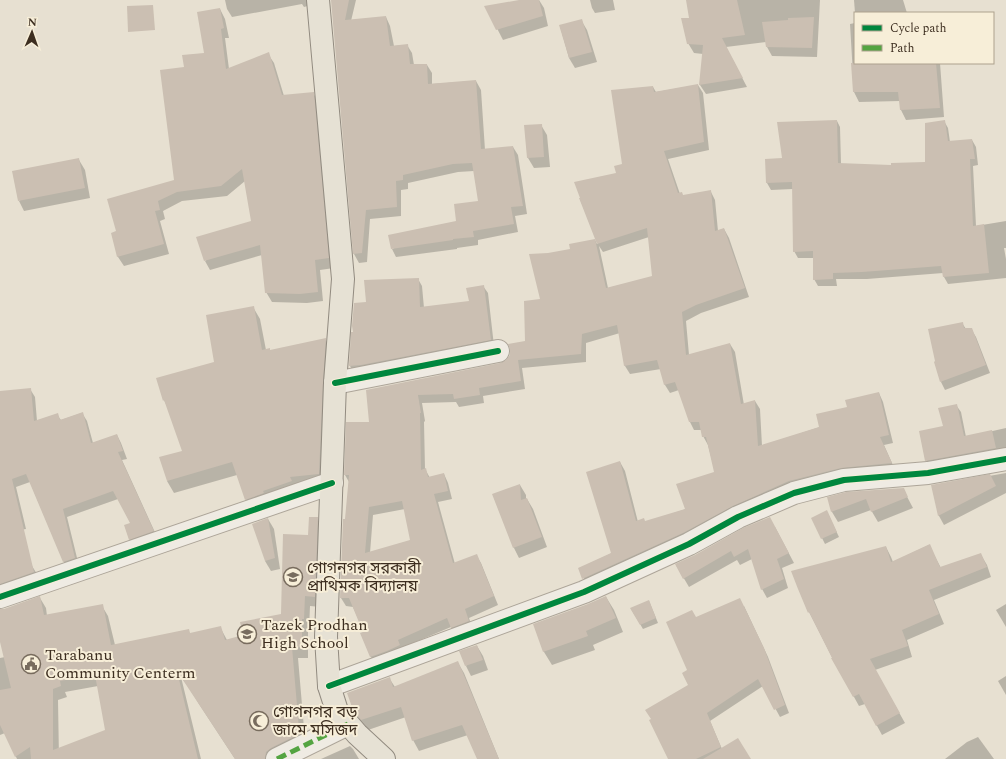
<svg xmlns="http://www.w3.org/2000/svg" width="1006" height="759" font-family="Spectral,'Noto Sans Bengali',serif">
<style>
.shadow{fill:#0003;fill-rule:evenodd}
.building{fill:#cbbfb2;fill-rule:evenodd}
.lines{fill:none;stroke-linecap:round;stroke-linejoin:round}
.street-casing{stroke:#ada599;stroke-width:24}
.primary-casing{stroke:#928b80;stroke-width:24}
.street{stroke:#efebe3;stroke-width:22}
.primary{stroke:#e6e1d4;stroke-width:22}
.quiet{stroke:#54a441;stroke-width:5;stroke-dasharray:10 5;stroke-linecap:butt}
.cycleway-casing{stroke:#f7eed8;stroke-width:8}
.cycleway{stroke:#00873e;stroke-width:6}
.labels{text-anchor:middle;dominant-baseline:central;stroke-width:4;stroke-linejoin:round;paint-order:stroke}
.poi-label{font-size:16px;fill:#3d2e20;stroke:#f7eed8;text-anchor:start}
</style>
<rect width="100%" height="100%" fill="#e7e0d1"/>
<g class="shadow">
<path d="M225,0H314L311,5L304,7L302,4L232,17L227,9Z"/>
<path d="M332,0H356L351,21L386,17L390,26L394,46L407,45L412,53L414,65H427L432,73V84L476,81L481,90L485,150L513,147L518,155L527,214L515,216L518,232L478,240V245L457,248V249L396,257L392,249L457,222L479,202L474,171L458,172L408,183V189L401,190V216L370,219L367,262L359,263L354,254Z"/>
<path d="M524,0H539L544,8L548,26L503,40L486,7Z"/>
<path d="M590,0H613L615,10L595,13L592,8Z"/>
<path d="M687,0H820L817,57L772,56L767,47L766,42L726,47L747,87L706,94L700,85L703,54L694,53L688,43L690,19Z"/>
<path d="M854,0H903L907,13H855Z"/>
<path d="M220,9L225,19L229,38H225L229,69L268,54L274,63L284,96L313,93L319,103L334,268L320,270L323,301L307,303L272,302L266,292L262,255L210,270L205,261L252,222L245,181L227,196L182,201L163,211L165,219L160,221L169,254L124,266L118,257L112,234L117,232L175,180L185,68L205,54Z"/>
<path d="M581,20L587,30L597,62L575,68L569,58L560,26Z"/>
<path d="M855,23V63H940L944,117L906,120L901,110L900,101L859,102L854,92L850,24Z"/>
<path d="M698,85L703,93L709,150L668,159L680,194L683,196L711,192L715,200L718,231L724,229L729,238L749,297L701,313L686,321L689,355L730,344L735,352L744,405L755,401L760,409L762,446L820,427L848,408L879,393L883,402L893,443L884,445L896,472L846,476L588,587L579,569L612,553L620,462L625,471L638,522L645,523L686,509L715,472L708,445L703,436L702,430H694L690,422L679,390L670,393L665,385L661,369L630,374L625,366L620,333L586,343V362L522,368L525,389L483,396L484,403L459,407L456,402L422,403L425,421L424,422L425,469L430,478L444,474L448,483L452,499L438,502L455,564L476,555L481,563L498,605L469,618L473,630L456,636L451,627L401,648L376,665L371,657L361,634L364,632L353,607L346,606L341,598L349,482L345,475L370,423L367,391L501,364L507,361L526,342L542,300L548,254L572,250L595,240L597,244H598L580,199L617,174L623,165L653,87L656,92ZM649,237L653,277L608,288L599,246L603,252ZM405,509L412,540L370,553L373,515Z"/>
<path d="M837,121L840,127L841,164L892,166L926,163L944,121L948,128L950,142L972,140L976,147L978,165L973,166L976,226L1006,221V248H1004L1006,259V278L948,284L944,277L943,273L867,279H836L837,286H818L814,279V258H798L794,251L793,189L771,190L767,183L766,160L783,159Z"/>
<path d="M541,125L547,135L550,167L534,168L528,158Z"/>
<path d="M79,160L85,170L90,198L24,211L19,201Z"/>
<path d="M418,279L422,286L424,308L470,302L483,286L488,293L494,346L354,373L350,366L354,333L367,303Z"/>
<path d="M253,307L260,319L266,350L270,351L325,339L332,351L326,486L252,511L246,499L237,475L174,493L167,481L183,451L168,408L164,400L215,362Z"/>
<path d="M962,323L966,329H971L976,337L990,373L945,390L941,382Z"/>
<path d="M30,389L35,397L37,421L57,415L61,420L82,413L87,421L93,443L117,435L121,443L127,459L122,460L158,539L134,547L130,539L131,523L118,499L67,517L79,566L68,570L64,562L30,482L16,487L26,529L0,533V392Z"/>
<path d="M956,405L961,412L966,437L1006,428V452L931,468L926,460Z"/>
<path d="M1006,473V493L944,525L939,516L932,486Z"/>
<path d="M520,485L526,495V499H527L533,509L547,547L519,558L514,548L493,495Z"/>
<path d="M903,489L913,508L878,522L871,510L838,522L832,512L829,498Z"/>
<path d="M829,516L839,537L825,544L812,518Z"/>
<path d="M317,518L323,529L321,607L310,606L309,630H308V658H298L305,740L277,759H235L199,704L190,689L181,677L201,759H75L106,731L98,686L65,692L67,697L58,700L59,759H17L5,733L0,735V658L5,657L0,638V623L40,598L46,608L47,616L102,606L108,616L115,645L188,630L190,634L220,627L227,640L244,636L282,615L309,536Z"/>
<path d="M268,519L274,529L280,569L271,571L265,561Z"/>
<path d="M775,527L794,563L782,568L788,588L767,598L762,589L752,559L740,565L737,560L689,587L676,565Z"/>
<path d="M929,545L941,568L981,555L987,565L991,577L934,600L944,624L907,640L912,657L875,670L905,723L882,735L865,704L859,706L833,659L809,612L886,547L891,557L893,562Z"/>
<path d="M32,566L37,574L0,593V577Z"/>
<path d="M606,597L614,610L623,632L593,645L595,650L552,665L544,652L535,625L589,605Z"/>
<path d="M649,601L658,623L643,629L631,609Z"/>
<path d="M1006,604V627L996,610Z"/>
<path d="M744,606L768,657L789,713L780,717L763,686L710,721L722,749L750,759H669L690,685L689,670L696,618Z"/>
<path d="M477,646L483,656L488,670L471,676L466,666Z"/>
<path d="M458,663L464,673L499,759H478L468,735L419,751L413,740L406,717L368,730L360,720L354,710L389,678L395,687Z"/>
<path d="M1006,676V695L998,681Z"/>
<path d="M978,737L994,759H945L967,742Z"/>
<path d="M350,746L353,749L359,759H321Z"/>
</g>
<g class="building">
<path d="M331,0H349L345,20L386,16L390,46L408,44L410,64H427L428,84L476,80L481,149L513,146L523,206L511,207L514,224L473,231L474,237L453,239V240L391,249L388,235L456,221L454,204L478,201L472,163L453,164L403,175V180L396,181L397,207L366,210L362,253L353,254Z"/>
<path d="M519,0H539L543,16L496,30L484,6Z"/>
<path d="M686,0H737L745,35L722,38L743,78L699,85L703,45L687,44L681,18H689Z"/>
<path d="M153,5L155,30L128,32L127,6Z"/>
<path d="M220,8L224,28L221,29L226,69L269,52L282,95L314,92L329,258L315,260L318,292L300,294L265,293L260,245L204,261L196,237L251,221L242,169L221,186L177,192L158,201L160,210L155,211L164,244L117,257L111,233L116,231L107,199L174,180L160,70L184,67L182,55L204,53L197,12Z"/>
<path d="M814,17L812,48L766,47L762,22L788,20V18Z"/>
<path d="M582,19L592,52L569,58L559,25Z"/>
<path d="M851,63H936L940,108L900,110L898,92H853Z"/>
<path d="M698,84L704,142L664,151L678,193L682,192L683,195L711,190L715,231L724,228L745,288L696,305L682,312L686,355L730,343L741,404L755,400L758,446L819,427L816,414L847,407L845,400L879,392L889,435L880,437L892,463L841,468L789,481L733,506L683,533L582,579L578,568L611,553L586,472L620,461L636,521L644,518L645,521L685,509L676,484L714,472L706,437H702L699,422H689L675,382L664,385L657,360L624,366L617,325L582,334L581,354L518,360L521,381L479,388L480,395L454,399L453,394L418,395L421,413H420L421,470L426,468L428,477L444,473L448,491L434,494L453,563L477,554L494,596L465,609L469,621L451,628L447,618L398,640L400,645L387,651L370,657L360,633L363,632L349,598H340L343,519H345L349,475H344L346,422H369L366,390L500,363L506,360L510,355V349L508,344L525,341L524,301L540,299L529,254L548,253L570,249L569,244L595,239L606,288L652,276L647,228L597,244L579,198H580L574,182L616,173L614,166L622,164L611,90L653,86L654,92ZM402,501L410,540L365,553L369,507Z"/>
<path d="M837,120L838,163L891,165V163L925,162V123L945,120L948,141L972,139L975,159H970L973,226L984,224L989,273L943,277L941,266L862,272L833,273V279L813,280V251L793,252L792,182L766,183L765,159L782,158L777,122Z"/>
<path d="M542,124L544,157L527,158L524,125Z"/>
<path d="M79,158L85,188L18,201L12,171Z"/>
<path d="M419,278L420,307L469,301L466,288L484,285L491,340L361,365L349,366L351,332H353L352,326L354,303L366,302L364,280Z"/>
<path d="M254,306L262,350L270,348V350L326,338L323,382L319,474L290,477L292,481L263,491L264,493L245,500L232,462L167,481L159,457L182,451L164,400L163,401L156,378L214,362L206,315Z"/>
<path d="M963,322L964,328H972L986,365L940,382L934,362L935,361L928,329Z"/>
<path d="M31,388L34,421L58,413L60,420L83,412L91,443L117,434L123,451L118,452L154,531L129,540L124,525L130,523L113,491L63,509L75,558L63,562L26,474L12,479L34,572L0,584V391Z"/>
<path d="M957,404L964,436L992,430L996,448L925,461L919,431L943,426L938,408Z"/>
<path d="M990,474L996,486L938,516L931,485Z"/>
<path d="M520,484L521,500L527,498L542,537L513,548L492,494Z"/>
<path d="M904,488L908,497L871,512L866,499L831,512L827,497L846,492Z"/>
<path d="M827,510L837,532L821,539L811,518Z"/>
<path d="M309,517H318L315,597L305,596L304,619H302V647H292L299,729L301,733L271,748L266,752L265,759H235L177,671L198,759H31L30,747L15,757L0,725V690L11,688L0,642V609H4L40,596L44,615L103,604L111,645L189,629L190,633L221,626L225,640L243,635L240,622L281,614L283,534L308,535ZM95,675L105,730L53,750V689L61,686L60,681Z"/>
<path d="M770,517L789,553L777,559L784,579L761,590L748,549L734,557L731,551L683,579L675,564L695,555L743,528Z"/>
<path d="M268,518L275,558L265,561L252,524Z"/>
<path d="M930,544L940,567L981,553L987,567L929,590L939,614L902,630L908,646L870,659L900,713L876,726L859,694L853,697L831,658H832L809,612L808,613L798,589L791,571L886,546L891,562Z"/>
<path d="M606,596L616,618L586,631L588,636L543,652L533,624L588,604Z"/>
<path d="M740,598L764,648L785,705L774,710L758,679L707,713L721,747L696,759H668L649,720L651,719L645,710L688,685L682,673L687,670L666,622L692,610L696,617Z"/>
<path d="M649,600L656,618L640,625L630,608Z"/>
<path d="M477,645L483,660L465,666L459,651Z"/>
<path d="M458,661L499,759H477L462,725L412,741L401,707L361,720L353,710L347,693L390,677L393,687Z"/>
<path d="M738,738L751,759H703Z"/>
</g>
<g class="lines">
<defs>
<g id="street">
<path d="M335,383L498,351"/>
<path d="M0,597L332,483"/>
<path d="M329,686L584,592L689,544L738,517L794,493L844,480L928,473L1006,459"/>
<path d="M277,759L348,724"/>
</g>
<path id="primary" d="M318,0L343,279L335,383L326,637L329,686L337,711L357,734L384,759"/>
</defs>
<use href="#street" class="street-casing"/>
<use href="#primary" class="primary-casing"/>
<use href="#street" class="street"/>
<use href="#primary" class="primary"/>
<path class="quiet" d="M277,759L348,724"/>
<defs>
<g id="cycleway">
<path d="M335,383L498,351"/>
<path d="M0,597L332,483"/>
<path d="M329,686L584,592L689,544L738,517L794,493L844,480L928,473L1006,459"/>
</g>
</defs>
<use href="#cycleway" class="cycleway-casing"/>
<use href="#cycleway" class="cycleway"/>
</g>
<defs>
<symbol id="school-ring" viewBox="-11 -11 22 22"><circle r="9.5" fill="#f7eed8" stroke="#786c5e" stroke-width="1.5"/><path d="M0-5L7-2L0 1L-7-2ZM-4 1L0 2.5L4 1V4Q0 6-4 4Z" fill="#786c5e"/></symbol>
<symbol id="civic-ring" viewBox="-11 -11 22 22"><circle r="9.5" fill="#f7eed8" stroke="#786c5e" stroke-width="1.5"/><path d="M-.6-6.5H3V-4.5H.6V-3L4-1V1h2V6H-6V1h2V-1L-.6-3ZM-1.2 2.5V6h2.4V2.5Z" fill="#786c5e"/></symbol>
<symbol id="mosque-ring" viewBox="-11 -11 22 22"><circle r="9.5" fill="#f7eed8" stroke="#786c5e" stroke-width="1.5"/><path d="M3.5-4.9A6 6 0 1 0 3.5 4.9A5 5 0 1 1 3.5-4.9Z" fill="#786c5e"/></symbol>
</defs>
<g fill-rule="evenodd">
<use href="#school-ring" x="282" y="566" width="22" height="22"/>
<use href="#school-ring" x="236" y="623" width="22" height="22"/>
<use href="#civic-ring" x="20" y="653" width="22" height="22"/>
<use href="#mosque-ring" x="248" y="710" width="22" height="22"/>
</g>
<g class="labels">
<g class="poi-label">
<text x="307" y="568">গোগনগর সরকারী<tspan x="307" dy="18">প্রাথিমক বিদ্যালয়</tspan></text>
<text x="261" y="625">Tazek Prodhan<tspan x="261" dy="18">High School</tspan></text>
<text x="45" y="655">Tarabanu<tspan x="45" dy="18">Community Centerm</tspan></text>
<text x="273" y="712">গোগনগর বড়<tspan x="273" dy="18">জামে মসিজদ</tspan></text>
</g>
</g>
<rect x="854" y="12" width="140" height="52" fill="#f7eed8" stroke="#ada18e"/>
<rect x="862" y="25" width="20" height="6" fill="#00873e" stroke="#ada18e"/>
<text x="890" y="32" font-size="12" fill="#3d2e20">Cycle path</text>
<rect x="862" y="45" width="20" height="6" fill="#54a441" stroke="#ada18e"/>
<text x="890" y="52" font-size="12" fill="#3d2e20">Path</text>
<g transform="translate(32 32) rotate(2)" stroke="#f7eed8" stroke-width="3" paint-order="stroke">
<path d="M0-3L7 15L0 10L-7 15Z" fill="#3d2e20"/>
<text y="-6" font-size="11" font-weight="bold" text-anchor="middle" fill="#3d2e20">N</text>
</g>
</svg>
